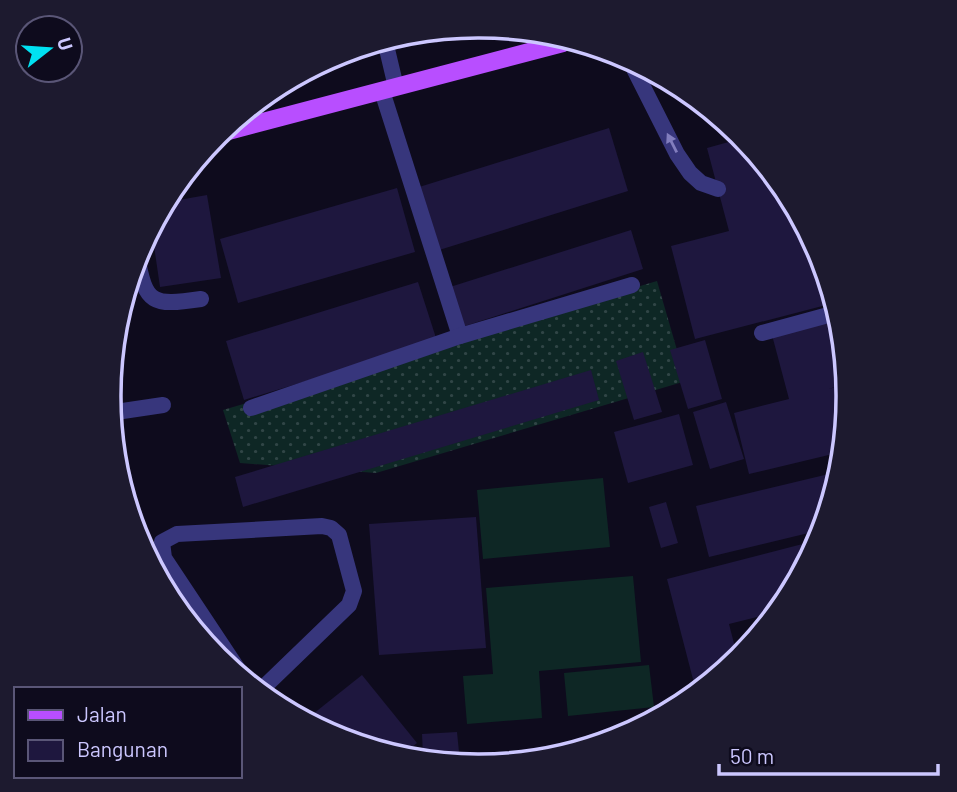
<svg xmlns="http://www.w3.org/2000/svg" width="957" height="792" font-family="Barlow,sans-serif">
<style>
.grass{fill:url(#grass-dots)}
.garden{fill:#0e2725}
.building{fill:#1e173e}
.lines{fill:none;stroke-linecap:round;stroke-linejoin:round}
.lane{stroke:#37367c;stroke-width:16}
.primary{stroke:#b84eff;stroke-width:18}
.oneway{fill:#827ebe}
.rim{fill:none;stroke:#ccc7ff;stroke-width:3.5}
</style>
<defs>
<pattern id="grass-dots" width="8" height="8" patternUnits="userSpaceOnUse" patternTransform="scale(1.75)"><rect width="8" height="8" fill="#0e2725"/><path d="M2 2h.1M6 6h.1" fill="none" stroke="#304546" stroke-width="1.8" stroke-linecap="round"/></pattern>
</defs>
<rect width="100%" height="100%" fill="#0e0b1d"/>
<path class="grass" d="M657,281L686,381L376,473L240,463L223,410Z"/>
<g class="garden">
<path d="M603,478L610,547L483,559L477,490Z"/>
<path d="M633,576L641,662L539,671L542,718L467,724L463,676L493,674L486,588Z"/>
<path d="M649,665L654,707L568,716L564,673Z"/>
</g>
<g class="building">
<path d="M458,30L460,35L436,43L433,35Z"/>
<path d="M425,37L426,41L399,49L397,43Z"/>
<path d="M609,128L628,191L436,251L416,188Z"/>
<path d="M743,138L820,255L830,304L695,339L671,246L729,231L707,148Z"/>
<path d="M397,188L415,252L238,303L220,239Z"/>
<path d="M207,195L221,278L160,287L152,232L173,201Z"/>
<path d="M631,230L643,269L462,327L450,287Z"/>
<path d="M418,282L437,341L244,400L226,341Z"/>
<path d="M833,319L846,384L828,389L846,385L848,396L837,453L749,474L734,413L789,399L772,335Z"/>
<path d="M705,340L722,399L688,409L670,350Z"/>
<path d="M643,352L662,412L634,420L616,361Z"/>
<path d="M591,370L599,400L243,507L235,477Z"/>
<path d="M726,402L744,459L710,469L693,412Z"/>
<path d="M679,414L693,465L628,483L614,432Z"/>
<path d="M833,473L821,530L709,557L696,506Z"/>
<path d="M666,502L678,543L661,548L649,507Z"/>
<path d="M476,517L486,648L379,655L369,524Z"/>
<path d="M818,540L769,614L729,624L738,659L695,687L667,579Z"/>
<path d="M362,675L417,743L407,751L337,737L308,718Z"/>
<path d="M457,732L460,762L423,755L422,734Z"/>
</g>
<g class="lines">
<g class="lane">
<path d="M386,45L396,87"/>
<path d="M630,61L677,154L690,173L701,183L718,189"/>
<path d="M382,91L460,336"/>
<path d="M137,255C145,305 153,306 201,299"/>
<path d="M762,333L832,314"/>
<path d="M110,401L116,412L163,405"/>
<path d="M251,408L460,336L632,285"/>
<path d="M241,674L164,558L162,542L177,534L322,526L331,528L339,535L354,591L349,605L263,688"/>
</g>
<path class="primary" d="M217,134L563,43"/>
</g>
<defs><path id="oneway-solid" d="M-6-.8H1V-3.2L6.5 0L1 3.2V.8H-6Z" transform="scale(1.75)"/></defs>
<use class="oneway" href="#oneway-solid" transform="translate(672 143) rotate(-117)"/>
<path d="M0 0H957V792H0ZM478 38H479A357 357 0 0 1 836 395V397A357 357 0 0 1 479 754H478A357 357 0 0 1 121 397V395A357 357 0 0 1 478 38Z" fill="#1d1a2f" fill-rule="evenodd"/>
<path class="rim" d="M478 38H479A357 357 0 0 1 836 395V397A357 357 0 0 1 479 754H478A357 357 0 0 1 121 397V395A357 357 0 0 1 478 38Z"/>
<rect x="14" y="687" width="228" height="91" fill="#0e0b1d" stroke="#5a5677" stroke-width="2"/>
<rect x="28" y="710" width="35" height="10" fill="#b84eff" stroke="#5a5677" stroke-width="2"/>
<text x="77" y="722" font-size="21" fill="#ccc7ff">Jalan</text>
<rect x="28" y="740" width="35" height="21" fill="#1e173e" stroke="#5a5677" stroke-width="2"/>
<text x="77" y="757" font-size="21" fill="#ccc7ff">Bangunan</text>
<g transform="translate(49 49) rotate(73)"><circle r="33" fill="#0e0b1d" stroke="#5a5677" stroke-width="2"/>
<path d="M0-5L12 26L0 18L-12 26Z" fill="#00e1f2"/>
<text y="-10" font-size="19" font-weight="bold" text-anchor="middle" fill="#ccc7ff">U</text>
</g>
<path d="M719 764v10h219v-10" fill="none" stroke="#ccc7ff" stroke-width="3.5"/>
<text x="730" y="764" font-size="21" fill="#ccc7ff" stroke="#0e0b1d" stroke-width="5" paint-order="stroke">50 m</text>
</svg>
